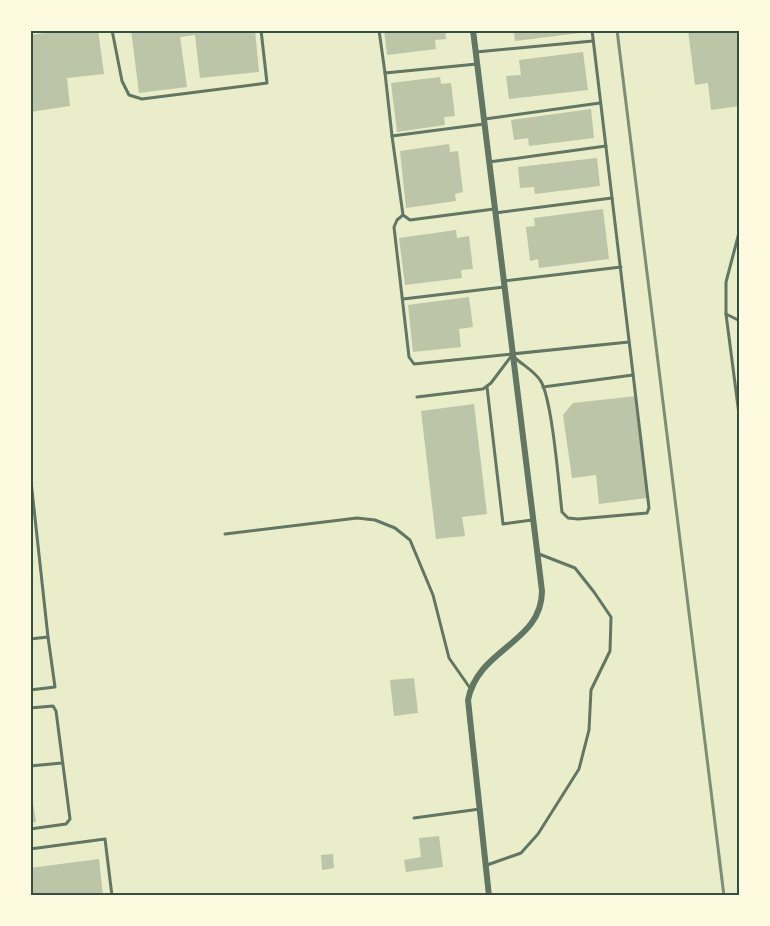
<svg xmlns="http://www.w3.org/2000/svg" width="770" height="926" font-family="Montserrat,sans-serif">
<style>
.building{fill:#bcc5a7}
.lines{fill:none;stroke-linecap:round;stroke-linejoin:round}
.service{stroke:#617663;stroke-width:3}
.minor{stroke:#617663;stroke-width:6}
.rail{stroke:#7c8e77;stroke-width:3}
.neatline{fill:none;stroke:#344e41;stroke-width:2}
</style>
<rect width="100%" height="100%" fill="#e9edc9"/>
<g class="building">
<path d="M69,30H98L104,74L67,78L70,106L30,112V35Z"/>
<path d="M131,30H255L259,72L200,78L195,35L180,37L187,87L139,93Z"/>
<path d="M384,30H445L446,39L435,40L436,49L387,55Z"/>
<path d="M501,30H580V33L515,41L514,32L501,33Z"/>
<path d="M688,30H740V106L711,110L708,83L695,85Z"/>
<path d="M583,52L588,90L509,99L506,76L521,75L519,60Z"/>
<path d="M440,77L441,84L451,83L455,116L444,117L445,125L397,132L391,83Z"/>
<path d="M591,109L594,138L529,146L528,138L514,140L511,120Z"/>
<path d="M449,144L450,152L458,151L463,192L455,194L456,201L406,208L400,151Z"/>
<path d="M597,158L600,186L535,194L534,187L520,188L518,167Z"/>
<path d="M603,209L609,259L539,268L538,259L530,261L526,227L535,226L534,218Z"/>
<path d="M456,230L457,238L469,236L473,269L461,270L462,278L405,285L399,238Z"/>
<path d="M469,297L473,327L459,329L461,347L413,352L408,305Z"/>
<path d="M636,396L647,498L599,504L596,475L572,478L563,415L573,403Z"/>
<path d="M474,404L487,514L462,517L465,536L436,539L421,411Z"/>
<path d="M414,678L418,713L394,716L390,680Z"/>
<path d="M30,783L36,822L30,823Z"/>
<path d="M439,836L443,867L406,872L404,860L421,857L419,838Z"/>
<path d="M333,854L334,868L322,870L321,855Z"/>
<path d="M99,859L103,896H30V868Z"/>
</g>
<g class="lines">
<g class="service">
<path d="M112,30L122,81L129,95L142,99L267,83L261,30"/>
<path d="M379,30L385,73"/>
<path d="M476,52L593,41"/>
<path d="M477,64L385,73L392,136L484,124"/>
<path d="M485,119L600,103"/>
<path d="M392,136L403,215L410,220L494,209"/>
<path d="M489,162L606,146"/>
<path d="M495,213L612,198"/>
<path d="M403,215L397,220L394,227L409,357L414,364L629,342"/>
<path d="M740,229L726,282V314L740,321"/>
<path d="M503,281L621,267"/>
<path d="M403,299L504,287"/>
<path d="M726,314L740,422"/>
<path d="M515,358C523,365 534,371 540,380C552,396 559,487 562,512L568,518L578,519L647,513L649,508L592,30"/>
<path d="M487,387L503,524L532,520"/>
<path d="M543,387L633,375"/>
<path d="M417,397L483,389L491,383L512,355"/>
<path d="M30,472L48,637"/>
<path d="M225,534L357,518L375,520L395,528L410,540L433,595L449,658L470,688"/>
<path d="M30,639L48,637L55,687L30,690"/>
<path d="M30,708L53,706L56,711L70,819L66,824L30,829"/>
<path d="M30,766L62,763"/>
<path d="M414,818L480,809"/>
<path d="M30,849L105,839L112,896"/>
<path d="M487,865L521,853L538,834L579,769L589,730L591,690L610,651L611,617L594,592L575,568L539,554"/>
</g>
<path class="minor" d="M473,30L542,591C542,643 478,648 468,700L489,896"/>
<path class="rail" d="M617,30L724,896"/>
</g>
<rect width="770" height="926" fill="none" stroke="#fefae0" stroke-width="63"/>
<rect x="32" y="32" width="706" height="862" class="neatline"/>
</svg>
